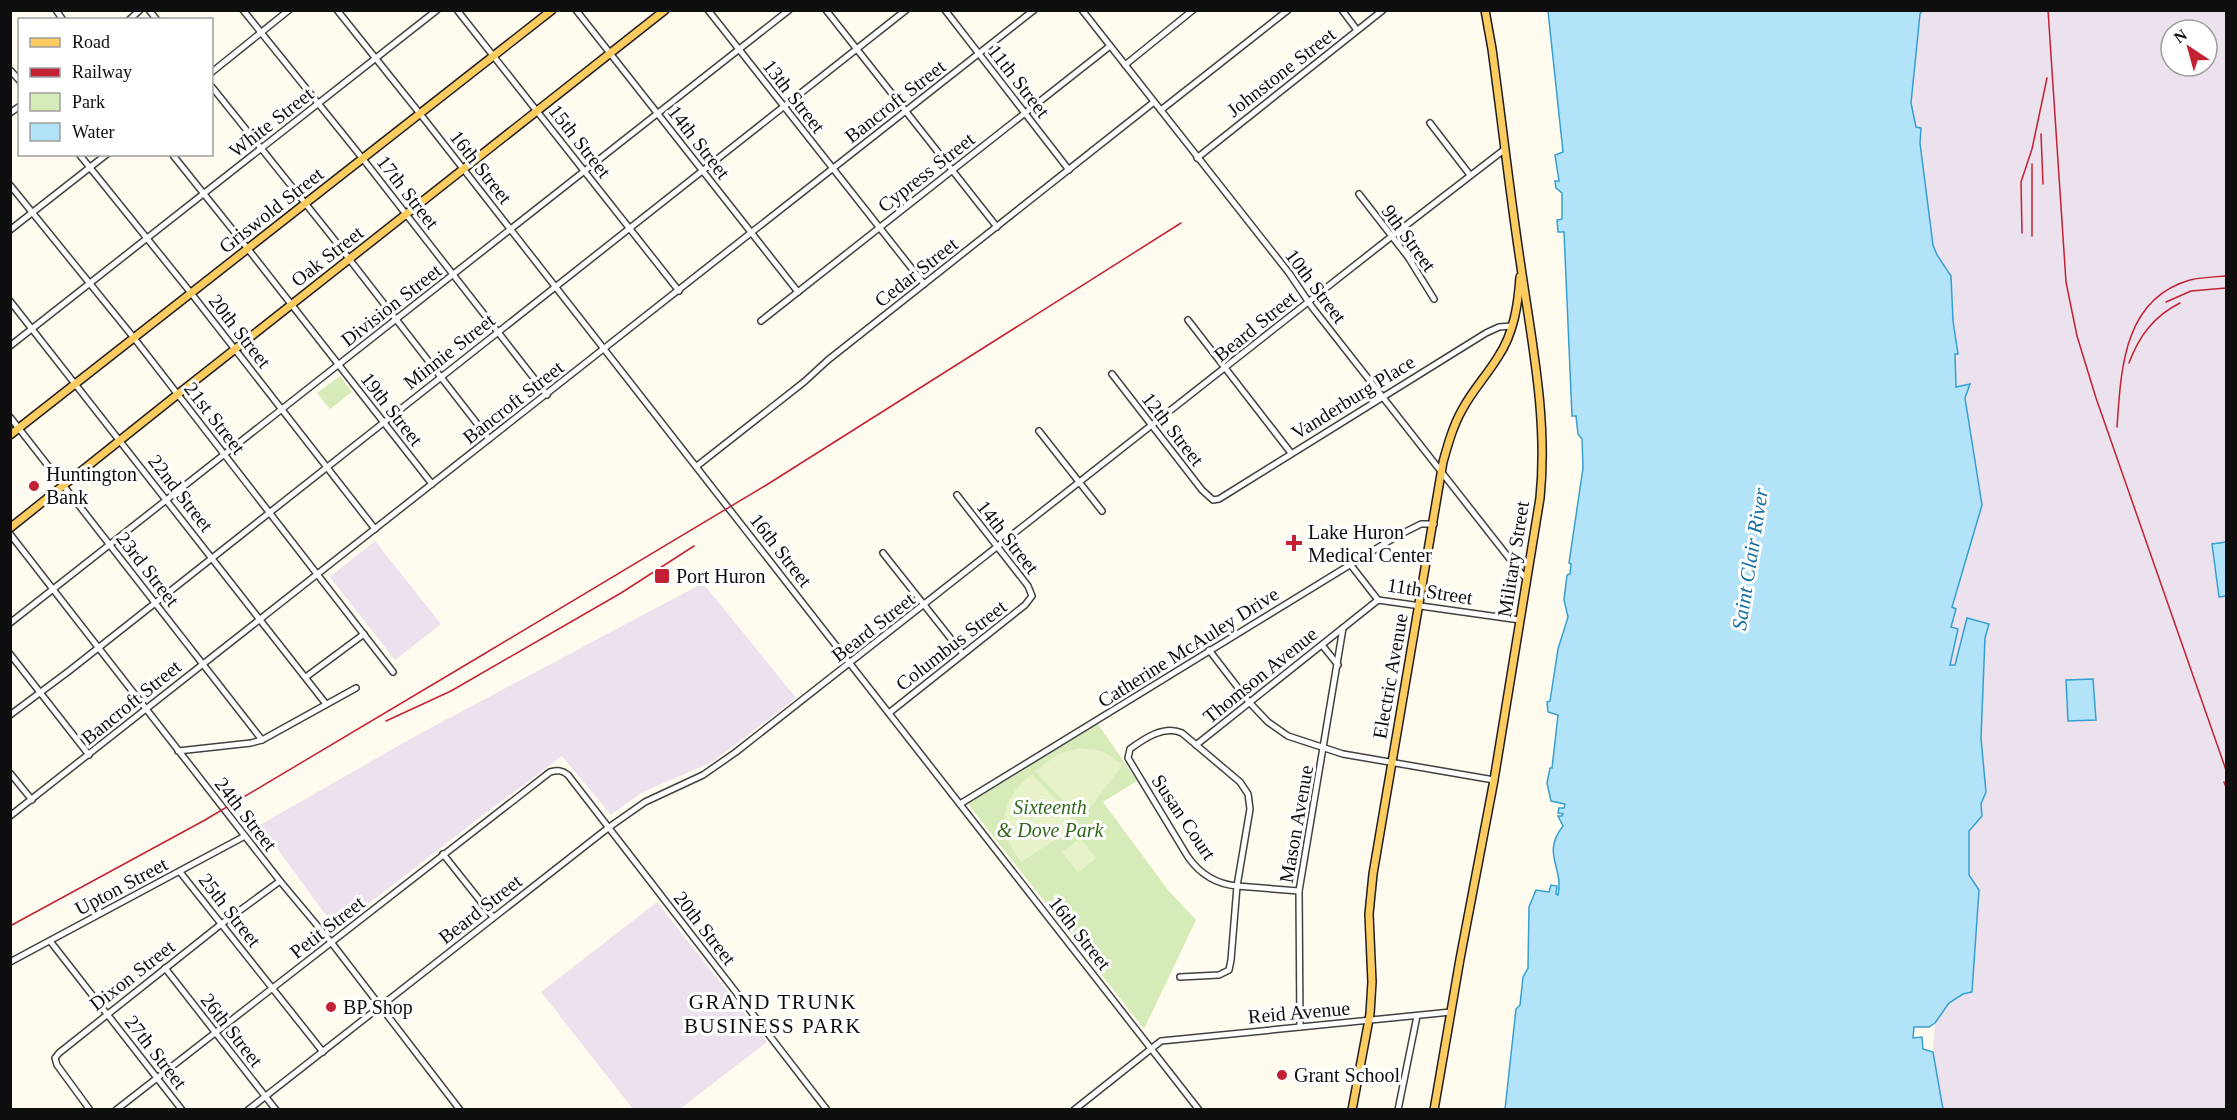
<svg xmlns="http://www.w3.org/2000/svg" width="2237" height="1120" font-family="Georgia,serif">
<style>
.industrial{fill:#ebe2ed;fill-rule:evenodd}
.green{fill:#d6ebb7}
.pitch{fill:#e7f2c9}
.water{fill:#b2e3f8;stroke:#369fd2;stroke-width:1.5}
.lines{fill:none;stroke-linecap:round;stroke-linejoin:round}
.minor-casing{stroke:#414141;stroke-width:8}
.major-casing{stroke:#1f1f1f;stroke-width:10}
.minor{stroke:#fff;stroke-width:5}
.major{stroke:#fdcc61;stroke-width:7}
.rail{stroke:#c32134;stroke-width:1.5}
.poi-dot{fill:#c32134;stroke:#fff;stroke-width:2}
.labels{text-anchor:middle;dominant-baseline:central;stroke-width:6;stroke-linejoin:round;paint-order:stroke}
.street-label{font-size:20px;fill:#0e0e0e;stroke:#fff}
.poi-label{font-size:20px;fill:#0e0e0e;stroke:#fff;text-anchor:start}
.park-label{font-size:20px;font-style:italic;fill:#31681c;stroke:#fff}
.water-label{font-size:21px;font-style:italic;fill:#126fa5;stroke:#fff}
.neighbourhood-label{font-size:21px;letter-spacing:1.5px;fill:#0e0e0e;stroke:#fff}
</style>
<rect width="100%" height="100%" fill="#fffbef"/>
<g class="industrial">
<path d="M1922,11H2226V1109H1943L1933,1052L1935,1023L1949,1003L1963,994L1971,992L1979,890L1969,875V831L1981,816V804L1986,792L1981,738L1985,638L1989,624L1967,618L1955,666L1950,665L1958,629L1951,627L1956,610L1952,608L1982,505L1965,398L1970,385L1956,388L1955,354L1958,353L1939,259L1933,245L1920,143V128H1916L1911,103L1920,13ZM2171,30H2207V66H2171Z"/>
<path d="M375,541L441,624L395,660L330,577Z"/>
<path d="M703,583L796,698L712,762L641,793L611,815L562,756L484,814L336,929L260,825L421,733Z"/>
<path d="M657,902L767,1042L680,1109H633L541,992Z"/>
</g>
<g class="green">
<path d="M340,376L352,392L330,409L317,393Z"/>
<path d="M1098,724L1137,781L1103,802L1168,890L1196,920L1144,1029L968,804Z"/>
</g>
<g class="pitch">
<path d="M1081,748L1102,751L1123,764L1085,815H1077L1035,771L1060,753Z"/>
<path d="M1032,774L1075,821L1073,828L1021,862C996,829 999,800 1032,774Z"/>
<path d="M1080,838L1096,858L1078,873L1062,852Z"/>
</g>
<g class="water">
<path d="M1548,11H1922L1920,14L1911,103L1916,127L1921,128L1920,143L1933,245L1937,255L1951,276L1953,321L1958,354H1955L1956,387L1970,384L1965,398L1982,505L1952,607L1956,609L1951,627L1958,629L1950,665H1955L1967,618L1989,624L1985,638L1981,738L1986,792L1981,804L1982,816L1969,831V875L1979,890L1972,992L1963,994L1949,1003L1935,1023L1929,1027H1914L1913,1038L1922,1037L1923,1049L1933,1052L1943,1109H1505L1516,1009L1520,1005L1523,977L1528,968L1529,907L1536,890L1549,892L1551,885L1557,886L1556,894L1558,895C1564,867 1541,854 1563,826L1558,816H1562L1563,814L1558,813L1559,808H1564L1565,804L1551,801L1547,783L1550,768H1552L1558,715L1548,712L1547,702L1550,701L1558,649L1568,617L1564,600L1567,575L1570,574L1571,564L1569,563L1583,468L1582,439L1578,434L1576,416H1572L1564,232H1558L1557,220L1562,219V193L1556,188L1555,181H1559L1555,155L1563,152Z"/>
<path d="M2226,542V596L2219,597L2212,544Z"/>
<path d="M2093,679L2096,720L2068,721L2066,680Z"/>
</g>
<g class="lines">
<defs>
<g id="minor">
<path d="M56,10L63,20"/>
<path d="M149,10L157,20"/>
<path d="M243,10L363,159L547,395"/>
<path d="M337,10L425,120L1199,1110"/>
<path d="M457,10L679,291"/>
<path d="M576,10L798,292"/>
<path d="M708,10L924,284"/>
<path d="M826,10L997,227"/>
<path d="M945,10L1069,170"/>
<path d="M1082,10L1289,273L1312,307L1520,572L1527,579"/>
<path d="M1342,10L1357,30"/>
<path d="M129,20L140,10"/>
<path d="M1125,65L1193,10"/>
<path d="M10,70L20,81"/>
<path d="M212,72L289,10"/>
<path d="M212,87L329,233L489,439"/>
<path d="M1161,110L1288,10"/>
<path d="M10,113L20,106"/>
<path d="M1430,123L1470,175"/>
<path d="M79,154L191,293L375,529"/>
<path d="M172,154L248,249L432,484"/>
<path d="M1197,158L1383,10"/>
<path d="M10,185L134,338L393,672"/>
<path d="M1359,194L1408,257L1434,299"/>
<path d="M10,230L107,154"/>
<path d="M10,301L326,704"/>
<path d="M1188,320L1291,453"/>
<path d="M761,321L1110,46"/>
<path d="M10,346L437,10"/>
<path d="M1112,374L1202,490L1213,500L1219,499L1486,333L1499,327L1512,326"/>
<path d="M10,417L262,740"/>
<path d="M1039,431L1102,511"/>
<path d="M697,466L804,382L828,360L1154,102"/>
<path d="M10,534L280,881L331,942L460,1110"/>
<path d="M883,553L963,654"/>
<path d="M1350,564L1378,600"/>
<path d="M1378,600L1520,620"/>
<path d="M10,623L789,10"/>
<path d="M1322,645L1338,665"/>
<path d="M1209,650L1249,702L1268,722L1288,736L1343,754L1494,780"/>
<path d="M10,654L89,755"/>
<path d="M306,677L364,634"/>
<path d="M889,713L1025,605L1032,596L1028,586L957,495"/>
<path d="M10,715L69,671L906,10"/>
<path d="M1196,745L1378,600"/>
<path d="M178,751L251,743L262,740L356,688"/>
<path d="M10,773L32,800"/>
<path d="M960,804L1397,536L1421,524H1434"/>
<path d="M10,816L1034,10"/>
<path d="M443,854L493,917"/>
<path d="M180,872L323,1052"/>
<path d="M50,941L182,1110"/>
<path d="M10,962L245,836"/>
<path d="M165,968L276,1110"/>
<path d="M1180,977L1219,975L1229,970L1231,960L1237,886L1250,809L1248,794L1240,782L1182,733C1164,725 1145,738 1130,749L1128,758L1188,857C1200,874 1215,884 1237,886L1299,891"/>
<path d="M1300,1027L1299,891L1343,628"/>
<path d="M90,1110L57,1065L55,1058L59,1053L220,925L280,881"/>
<path d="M116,1110L550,772C558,770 562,770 568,775L827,1110"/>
<path d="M248,1110L608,828L645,802L703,775L736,752L1387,240L1505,149"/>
<path d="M1074,1110L1161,1041L1451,1012"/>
<path d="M1398,1110L1417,1016"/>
</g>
<g id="major">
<path d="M10,435L552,10"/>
<path d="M10,528L173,398L665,10"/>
<path d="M1352,1110L1370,1014L1372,982L1369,914L1373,874L1443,462C1448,444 1453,426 1462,410C1472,391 1487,375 1498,357C1514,333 1518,305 1520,277"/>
<path d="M1434,1110L1460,959L1494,780L1540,498C1548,420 1532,344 1521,267C1510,195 1502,122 1492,49L1485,10"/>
</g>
</defs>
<use href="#minor" class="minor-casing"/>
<use href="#major" class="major-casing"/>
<use href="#minor" class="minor"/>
<use href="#major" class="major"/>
<g class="rail">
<path d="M2048,10L2066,282L2077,336L2096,398L2226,770"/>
<path d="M2041,134L2043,184"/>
<path d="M2032,164V236"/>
<path d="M2022,233L2021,182L2032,149L2047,78"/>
<path d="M2166,302L2191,291L2226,288"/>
<path d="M2129,363C2139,336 2154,316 2180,303"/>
<path d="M2117,427C2121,370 2123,299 2190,280C2202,277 2214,277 2226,276"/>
<path d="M386,721L451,691L621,593L694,546"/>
<path d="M2224,782L2226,787"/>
<path d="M10,926L205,820L484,654L768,484L1181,223"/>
</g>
</g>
<g class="poi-dot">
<circle cx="34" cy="486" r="6"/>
<path d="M1291 534h6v6h6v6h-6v6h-6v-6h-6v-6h6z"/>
<rect x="654" y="568" width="16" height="16" rx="3"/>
<circle cx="331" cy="1007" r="6"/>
<circle cx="1282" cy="1075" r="6"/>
</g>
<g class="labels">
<g class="street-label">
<text transform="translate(1281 72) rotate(-38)">Johnstone Street</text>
<text transform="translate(1019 81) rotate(52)">11th Street</text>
<text transform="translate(794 96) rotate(52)">13th Street</text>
<text transform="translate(895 101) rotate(-38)">Bancroft Street</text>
<text transform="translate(271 122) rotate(-38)">White Street</text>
<text transform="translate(580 141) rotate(52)">15th Street</text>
<text transform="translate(699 142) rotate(52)">14th Street</text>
<text transform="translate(481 167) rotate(52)">16th Street</text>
<text transform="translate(926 172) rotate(-38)">Cypress Street</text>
<text transform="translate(408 192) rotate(52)">17th Street</text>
<text transform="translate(271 210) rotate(-38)">Griswold Street</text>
<text transform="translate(1409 238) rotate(54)">9th Street</text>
<text transform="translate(327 256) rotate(-38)">Oak Street</text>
<text transform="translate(916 272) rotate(-38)">Cedar Street</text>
<text transform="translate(1316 286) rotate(53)">10th Street</text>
<text transform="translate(391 305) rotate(-38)">Division Street</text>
<text transform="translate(1255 326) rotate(-39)">Beard Street</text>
<text transform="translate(240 331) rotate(52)">20th Street</text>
<text transform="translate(449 351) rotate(-38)">Minnie Street</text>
<text transform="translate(1353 397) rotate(-32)">Vanderburg Place</text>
<text transform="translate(513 402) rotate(-38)">Bancroft Street</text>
<text transform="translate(392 409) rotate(52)">19th Street</text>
<text transform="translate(215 418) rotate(52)">21st Street</text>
<text transform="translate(1173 429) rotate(52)">12th Street</text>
<text transform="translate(181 493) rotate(52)">22nd Street</text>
<text transform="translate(1008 537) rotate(52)">14th Street</text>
<text transform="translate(781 550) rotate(52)">16th Street</text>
<text transform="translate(1513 559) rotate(-81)">Military Street</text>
<text transform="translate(148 569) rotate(52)">23rd Street</text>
<text transform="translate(1430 591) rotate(9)">11th Street</text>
<text transform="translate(873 627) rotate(-38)">Beard Street</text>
<text transform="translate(951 645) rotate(-38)">Columbus Street</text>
<text transform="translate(1188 647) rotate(-32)">Catherine McAuley Drive</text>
<text transform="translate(1260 675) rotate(-39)">Thomson Avenue</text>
<text transform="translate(1390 676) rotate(-80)">Electric Avenue</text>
<text transform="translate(131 702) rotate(-39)">Bancroft Street</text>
<text transform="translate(246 814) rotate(52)">24th Street</text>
<text transform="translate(1184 817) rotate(56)">Susan Court</text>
<text transform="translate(1296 824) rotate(-80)">Mason Avenue</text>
<text transform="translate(121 886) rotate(-28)">Upton Street</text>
<text transform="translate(480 909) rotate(-38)">Beard Street</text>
<text transform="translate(230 910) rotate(52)">25th Street</text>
<text transform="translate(327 927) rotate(-38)">Petit Street</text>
<text transform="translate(705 928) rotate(52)">20th Street</text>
<text transform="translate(1080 933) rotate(52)">16th Street</text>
<text transform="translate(132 975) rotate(-38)">Dixon Street</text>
<text transform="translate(1299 1012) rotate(-5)">Reid Avenue</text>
<text transform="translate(232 1030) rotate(52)">26th Street</text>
<text transform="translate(156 1052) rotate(52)">27th Street</text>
</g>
<g class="poi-label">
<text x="46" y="474">Huntington<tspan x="46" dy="23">Bank</tspan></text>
<text x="1308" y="532">Lake Huron<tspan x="1308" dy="23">Medical Center</tspan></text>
<text x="676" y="576">Port Huron</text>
<text x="343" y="1007">BP Shop</text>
<text x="1294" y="1075">Grant School</text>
</g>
<g class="park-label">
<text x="1050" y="807">Sixteenth<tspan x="1050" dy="23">&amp; Dove Park</tspan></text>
</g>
<g class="water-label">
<text transform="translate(1750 559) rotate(-81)">Saint Clair River</text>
</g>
<g class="neighbourhood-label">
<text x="773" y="1002">GRAND TRUNK<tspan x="773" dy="24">BUSINESS PARK</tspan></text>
</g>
</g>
<rect width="2237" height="1120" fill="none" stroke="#0e0e0e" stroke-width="24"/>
<rect x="18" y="18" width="195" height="138" fill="#ffffff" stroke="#9f9f9f" stroke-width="1.5"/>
<rect x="30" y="38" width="30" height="9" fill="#fdcc61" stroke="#9f9f9f" stroke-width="1.5"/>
<text x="72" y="48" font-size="18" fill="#0e0e0e">Road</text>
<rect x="30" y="68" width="30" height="9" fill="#c32134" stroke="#9f9f9f" stroke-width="1.5"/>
<text x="72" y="78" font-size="18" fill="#0e0e0e">Railway</text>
<rect x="30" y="93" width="30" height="18" fill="#d6ebb7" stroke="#9f9f9f" stroke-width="1.5"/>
<text x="72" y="108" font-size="18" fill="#0e0e0e">Park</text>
<rect x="30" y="123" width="30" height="18" fill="#b2e3f8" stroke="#9f9f9f" stroke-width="1.5"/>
<text x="72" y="138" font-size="18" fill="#0e0e0e">Water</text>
<g transform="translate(2189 48) rotate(324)"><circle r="28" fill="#ffffff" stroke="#9f9f9f" stroke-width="1.5"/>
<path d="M0-4.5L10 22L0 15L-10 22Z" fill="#c32134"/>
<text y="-9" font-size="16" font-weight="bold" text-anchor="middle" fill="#0e0e0e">N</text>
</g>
</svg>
